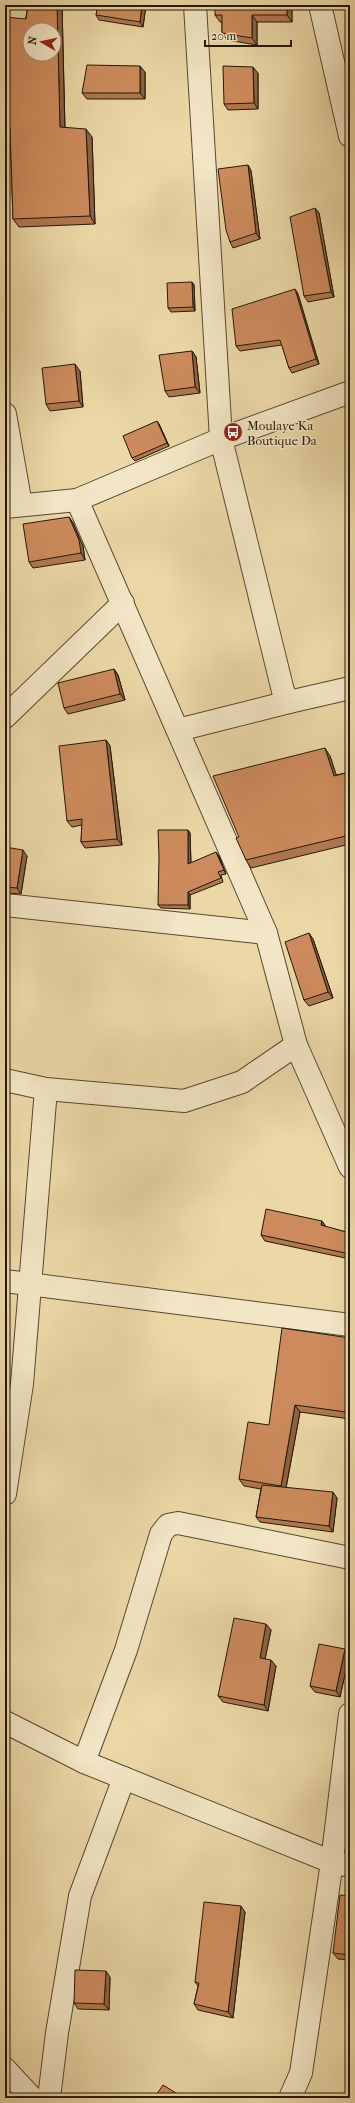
<svg xmlns="http://www.w3.org/2000/svg" width="355" height="2103" font-family="'IM FELL French Canon',serif">
<style>
.lines{fill:none;stroke-linecap:round;stroke-linejoin:round}
.minor-casing{stroke:#554830;stroke-width:24}
.minor{stroke:#f3e6c6;stroke-width:22}
.wall{fill:#b07850;stroke:#231809}
.shaded-wall{fill:#906141;stroke:#231809}
.building{fill:#cd8b5d;stroke:#231809;fill-rule:evenodd}
.labels{text-anchor:middle;dominant-baseline:central;stroke-width:3;stroke-linejoin:round;paint-order:stroke}
.poi-label{font-size:13px;fill:#231809;stroke:#f3e6c6;text-anchor:start}
</style>
<rect width="100%" height="100%" fill="#ecd8a7"/>
<filter id="stains"><feTurbulence type="fractalNoise" baseFrequency=".005" numOctaves="4"/><feColorMatrix values="0 0 0 0 .2 0 0 0 0 .09 0 0 0 0 .02 0 0 0 .5 -.17"/></filter>
<radialGradient id="worn" r=".72"><stop offset=".6" stop-color="#630" stop-opacity="0"/><stop offset="1" stop-color="#630" stop-opacity=".3"/></radialGradient>
<g class="lines">
<defs>
<g id="minor">
<path d="M195,5L221,439L283,691L289,702L350,688"/>
<path d="M320,5L350,136"/>
<path d="M5,414L21,505"/>
<path d="M77,500L266,933L296,1045L350,1167"/>
<path d="M5,507L77,500L221,439L350,392"/>
<path d="M5,717L123,603"/>
<path d="M178,730L289,702"/>
<path d="M5,905L266,933"/>
<path d="M5,1080L46,1089L184,1101L242,1082L296,1045"/>
<path d="M5,1281L350,1325"/>
<path d="M5,1494L22,1384L46,1089"/>
<path d="M5,1722L84,1762L332,1862L350,1866"/>
<path d="M84,1762L126,1650L161,1534L168,1525L178,1523L350,1558"/>
<path d="M5,2069L32,2098"/>
<path d="M49,2098L57,2033L80,1896L124,1778"/>
<path d="M290,2098L301,2073L332,1862L350,1714"/>
</g>
</defs>
<use href="#minor" class="minor-casing"/>
<use href="#minor" class="minor"/>
</g>
<g class="wall">
<path d="M28,5H62L65,128L92,137L95,224L19,227L13,219L10,133L7,128Z"/>
<path d="M98,5H146L143,27L99,20L96,15Z"/>
<path d="M292,5V22H257V45L227,40L222,33V22H220L215,15Z"/>
<path d="M145,72V99H87L82,93Z"/>
<path d="M258,73V109L228,110L224,104Z"/>
<path d="M248,165L251,171L260,239L233,248L230,242Z"/>
<path d="M315,208L319,213L334,297L308,302L304,296Z"/>
<path d="M192,282L194,285L195,311L171,312L168,308Z"/>
<path d="M295,289L298,294L319,364L292,373L289,368L282,345L240,351L236,346Z"/>
<path d="M192,351L196,357L200,393L169,397L165,391Z"/>
<path d="M80,371L83,407L50,411L46,404Z"/>
<path d="M159,424L169,446L135,461L132,458Z"/>
<path d="M69,517L73,523L83,546L85,560L33,568L29,562Z"/>
<path d="M114,669L118,675L125,700L68,714L64,708Z"/>
<path d="M106,740L110,746L122,845L85,848L81,842L82,825L72,827L67,821Z"/>
<path d="M330,756L336,775L350,772V844L251,868L246,860L239,837Z"/>
<path d="M188,830L190,833L191,863L219,856L226,874L221,875L223,882L190,895V909L161,908L158,905Z"/>
<path d="M5,847L27,856L21,894L5,893Z"/>
<path d="M313,939L333,998L309,1006L304,1000Z"/>
<path d="M322,1221L326,1227L350,1233V1259L265,1241L261,1235Z"/>
<path d="M350,1338V1419L300,1412L286,1488L337,1498L333,1532L260,1522L256,1517L261,1489L244,1486L239,1479L269,1425Z"/>
<path d="M271,1630L265,1659L276,1666L268,1711L223,1702L218,1696Z"/>
<path d="M349,1656L340,1697L315,1692L310,1686Z"/>
<path d="M350,1896V1960L338,1959L333,1953Z"/>
<path d="M245,1912L233,2018L198,2010L194,2004L198,1986L195,1982Z"/>
<path d="M110,1977L109,2010L78,2009L74,2003Z"/>
</g>
<g class="shaded-wall">
<path d="M57,5H62L65,135L60,127Z"/>
<path d="M142,5H146L143,27L140,22Z"/>
<path d="M287,5H292V22L287,15Z"/>
<path d="M252,15L257,22V45L252,38Z"/>
<path d="M140,66L145,72V99L140,93Z"/>
<path d="M253,67L258,73V109L254,103Z"/>
<path d="M86,129L92,137L95,224L90,216Z"/>
<path d="M248,165L251,171L260,239L256,233Z"/>
<path d="M315,208L319,213L334,297L331,292Z"/>
<path d="M192,282L194,285L195,311L193,307Z"/>
<path d="M295,289L298,294L319,364L316,359Z"/>
<path d="M192,351L196,357L200,393L195,387Z"/>
<path d="M75,364L80,371L83,407L79,401Z"/>
<path d="M157,421L159,424L169,446L167,443Z"/>
<path d="M69,517L73,523L83,546L85,560L81,553Z"/>
<path d="M114,669L118,675L125,700L120,694Z"/>
<path d="M106,740L110,746L122,845L117,839Z"/>
<path d="M325,748L330,756L339,783L334,776Z"/>
<path d="M188,830L190,833L191,867L188,864Z"/>
<path d="M23,850L27,856L21,894L17,888Z"/>
<path d="M216,852L219,856L226,874L224,870Z"/>
<path d="M188,892L190,895V909L188,905Z"/>
<path d="M309,933L313,939L333,998L328,992Z"/>
<path d="M322,1221L326,1227L321,1225Z"/>
<path d="M350,1385V1417L346,1412Z"/>
<path d="M295,1405L300,1412L285,1493L281,1486Z"/>
<path d="M333,1492L337,1498L333,1532L329,1526Z"/>
<path d="M266,1624L271,1630L264,1664L260,1658Z"/>
<path d="M345,1649L349,1656L340,1697L336,1691Z"/>
<path d="M271,1660L276,1666L268,1711L264,1705Z"/>
<path d="M241,1906L245,1912L233,2018L228,2012Z"/>
<path d="M106,1971L110,1977L109,2010L104,2004Z"/>
</g>
<g class="building">
<path d="M28,5H57L60,127L86,129L90,216L13,219L10,128H7L5,57V17L26,19ZM30,30H54V54H30Z"/>
<path d="M98,5H142L140,22L96,15Z"/>
<path d="M215,5H287V15H252V38L222,33V15H215Z"/>
<path d="M87,65L140,66V93H82Z"/>
<path d="M223,66L253,67L254,103L224,104Z"/>
<path d="M248,165L256,233L230,242L226,230L218,169Z"/>
<path d="M315,208L331,292L304,296L290,217Z"/>
<path d="M192,282L193,307L168,308L167,283Z"/>
<path d="M295,289L316,359L289,368L280,340L236,346L232,309Z"/>
<path d="M192,351L195,387L165,391L159,355Z"/>
<path d="M75,364L79,401L46,404L42,368Z"/>
<path d="M157,421L167,443L132,458L123,436Z"/>
<path d="M69,517L79,540L81,553L29,562L23,524Z"/>
<path d="M114,669L120,694L64,708L58,683Z"/>
<path d="M106,740L117,839L81,842L82,819L67,821L59,746Z"/>
<path d="M325,748L334,776L350,772V819H347L350,829V835L246,860L236,838L239,837L213,776Z"/>
<path d="M158,830H188V864L216,852L224,870L218,872L221,878L188,892V905H158L159,857Z"/>
<path d="M5,847L23,850L17,888L5,887Z"/>
<path d="M309,933L328,992L304,1000L285,942Z"/>
<path d="M266,1209L322,1221L321,1225L350,1233V1254L261,1235Z"/>
<path d="M282,1328L350,1338V1385L346,1412L295,1405L281,1486L239,1479L248,1422L269,1425Z"/>
<path d="M262,1485L333,1492L329,1526L256,1517Z"/>
<path d="M234,1618L266,1624L260,1658L271,1660L264,1705L218,1696Z"/>
<path d="M319,1644L345,1649L336,1691L310,1686Z"/>
<path d="M340,1895L350,1896V1955L333,1953Z"/>
<path d="M204,1902L241,1906L228,2012L194,2004L199,1983L195,1982Z"/>
<path d="M75,1970L106,1971L104,2004L74,2003Z"/>
<path d="M163,2085L184,2098H154Z"/>
</g>
<defs>
<symbol id="bus-disc" viewBox="-11 -11 22 22"><circle r="9.5" fill="#8f2418" stroke="#f3e6c6"/><path d="M-5-6H5V4H4V6H2V4H-2V6H-4V4H-5ZM-3.5-4V0h7V-4ZM-3.5 1.2v1.5H-2V1.2ZM2 1.2v1.5H3.5V1.2Z" fill="#fff"/></symbol>
</defs>
<g fill-rule="evenodd">
<use href="#bus-disc" x="222" y="421" width="22" height="22"/>
</g>
<g class="labels">
<g class="poi-label">
<text x="247" y="425">Moulaye Ka<tspan x="247" dy="15">Boutique Da</tspan></text>
</g>
</g>
<rect width="355" height="2103" fill="none" stroke="#ecd8a7" stroke-width="20"/>
<rect x="6" y="6" width="343" height="2091" fill="none" stroke="#231809" stroke-width="2"/>
<rect x="10" y="10" width="335" height="2083" fill="none" stroke="#231809"/>
<g transform="translate(42 42) rotate(279)"><circle r="19" fill="#f3e6c6" stroke="#a0947a"/>
<path d="M0-3L7 15L0 10L-7 15Z" fill="#8f2418"/>
<text y="-6" font-size="11" font-weight="bold" text-anchor="middle" fill="#231809">N</text>
</g>
<path d="M205 40v6h86v-6" fill="none" stroke="#231809" stroke-width="2"/>
<text x="211" y="40" font-size="12" fill="#231809" stroke="#f3e6c6" stroke-width="3" paint-order="stroke">20 m</text>
<rect width="100%" height="100%" filter="url(#stains)"/>
<rect width="100%" height="100%" fill="url(#worn)"/>
</svg>
